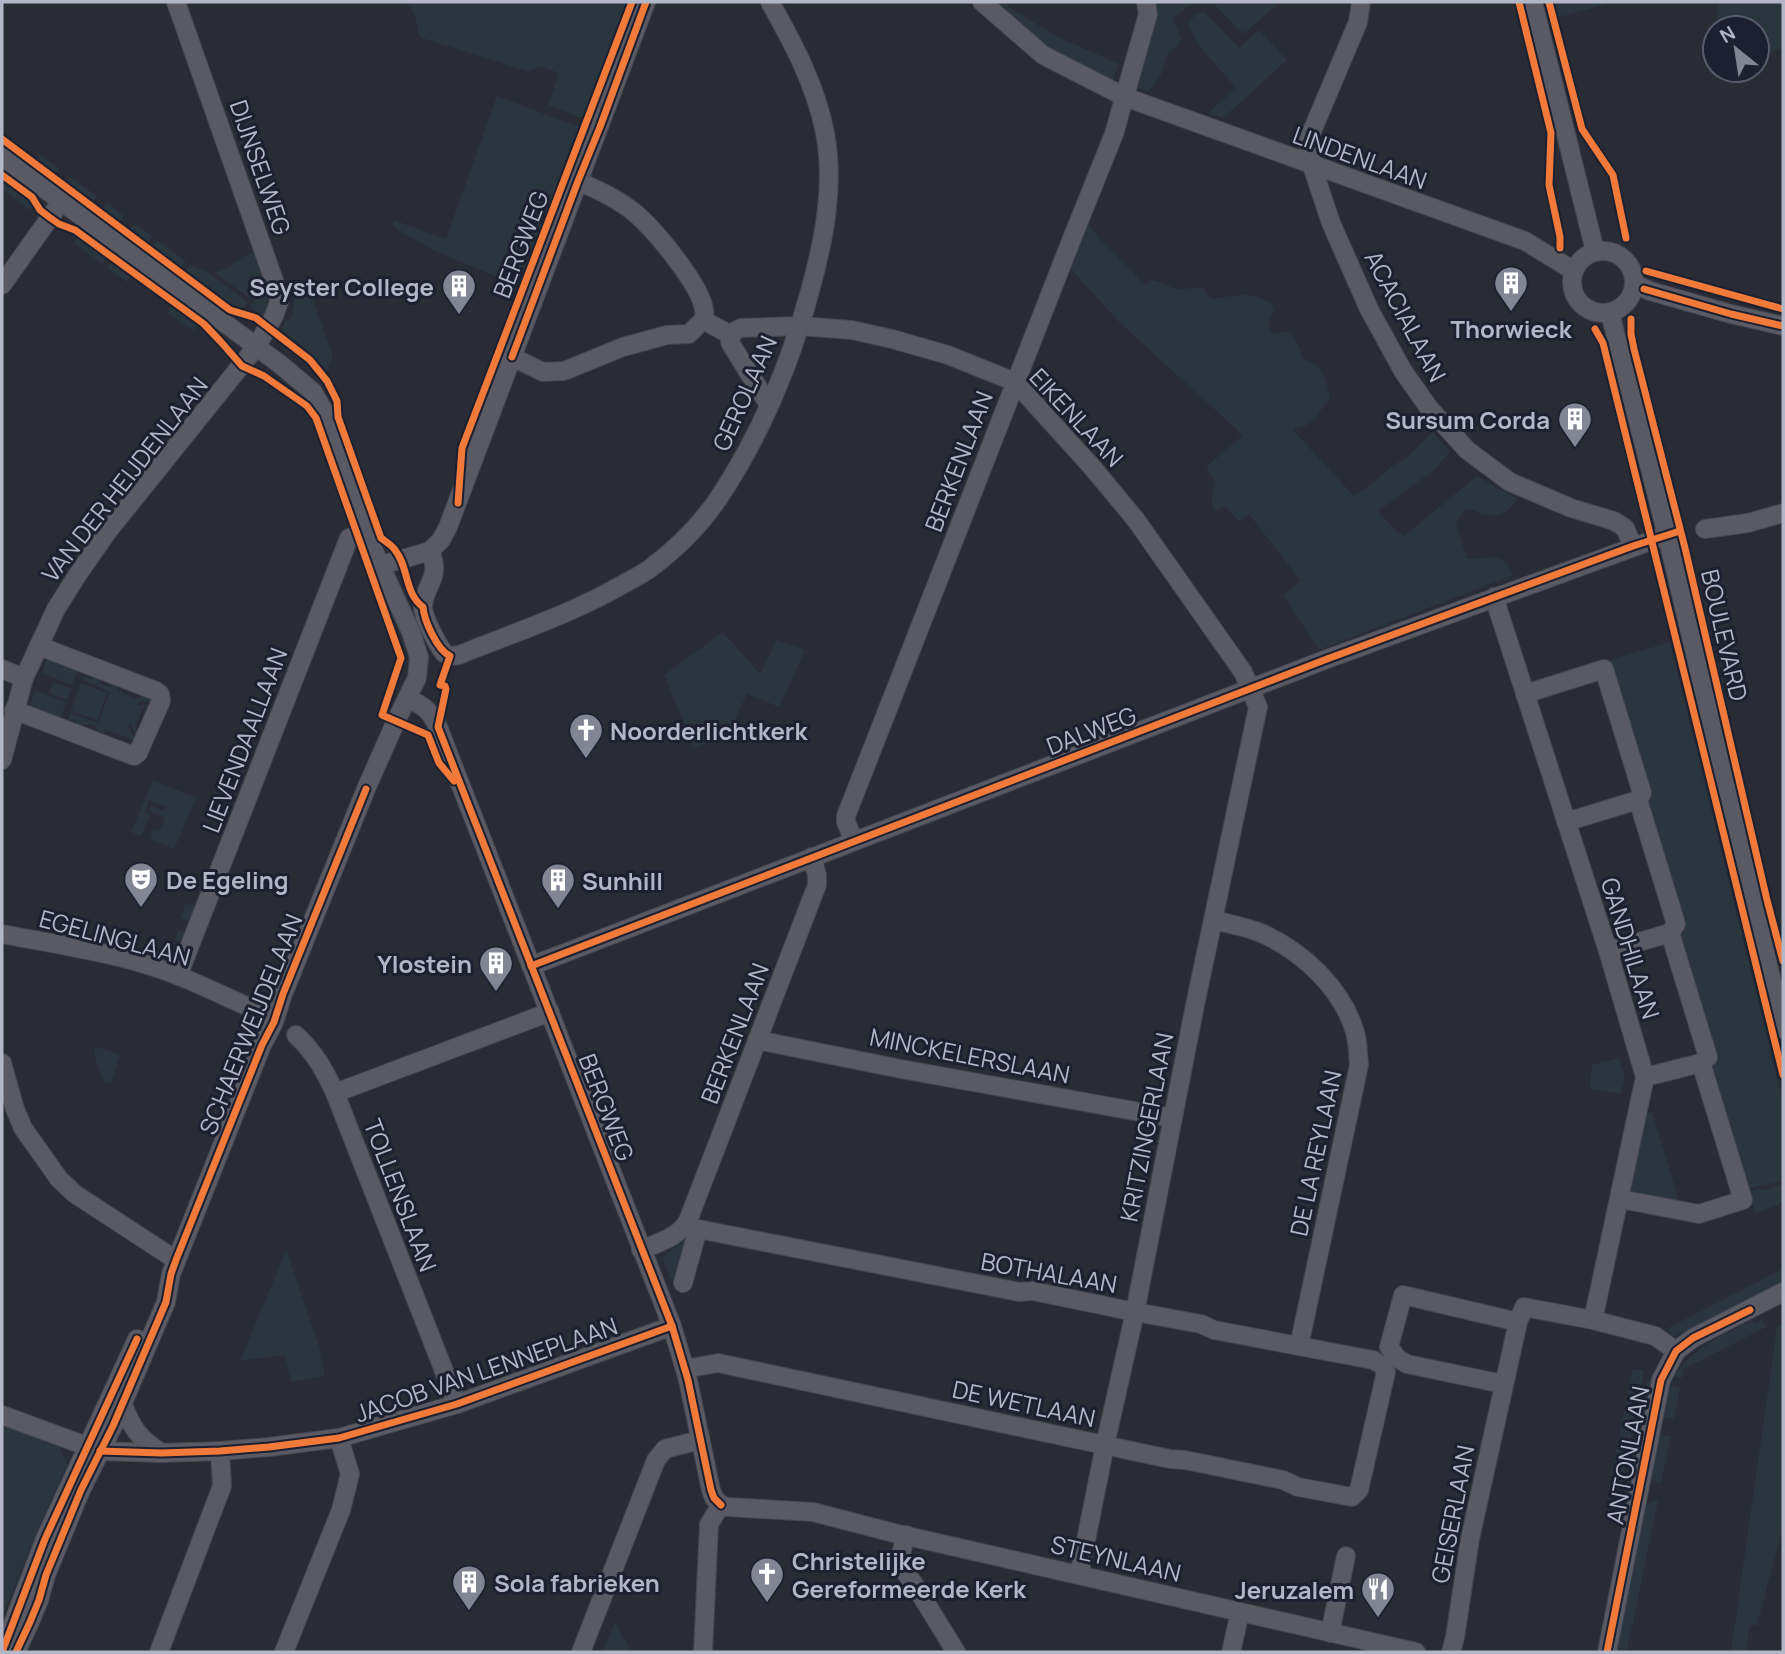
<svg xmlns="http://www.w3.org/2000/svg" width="1785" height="1654" font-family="Manrope,sans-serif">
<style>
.green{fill:#29363e}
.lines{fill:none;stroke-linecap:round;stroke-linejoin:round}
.minor-casing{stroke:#45474f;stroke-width:20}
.minor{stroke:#595a64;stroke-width:18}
.cycleway-casing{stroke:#1c2030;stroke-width:11}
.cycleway{stroke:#f17a3a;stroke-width:7}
.labels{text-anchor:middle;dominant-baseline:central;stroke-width:6;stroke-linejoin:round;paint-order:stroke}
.street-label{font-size:24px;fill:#b2b6c7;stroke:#1c2030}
.poi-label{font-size:24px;font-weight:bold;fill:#b2b6c7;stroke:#1c2030;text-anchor:start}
</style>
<rect width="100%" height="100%" fill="#292c35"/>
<g class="green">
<path d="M402,2H628L583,119L548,105L559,73L539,66L530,72L422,38C414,30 419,19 412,10C410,6 406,4 402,2Z"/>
<path d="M994,2H1008L1007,4L1010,8L1060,38L1119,64L1111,84L1063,58L1039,42Z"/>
<path d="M1155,2H1195L1173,18L1181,39L1178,45L1168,53L1161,75L1148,91L1133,86Z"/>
<path d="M1212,2H1280L1243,34Z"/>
<path d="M1552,2H1614L1556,18Z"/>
<path d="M1718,2H1783V48L1757,56V28H1721L1717,13L1719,7Z"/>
<path d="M1204,12L1239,48L1259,30L1287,60L1223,118L1208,113L1236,88C1224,73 1190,40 1188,23L1197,13Z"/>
<path d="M497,96L579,127L582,131L549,217L545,216L518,286L433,250L393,227L394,220L446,239Z"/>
<path d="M40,155L59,168L55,176L36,161Z"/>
<path d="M70,177L97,196L91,204L65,183Z"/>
<path d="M5,182L34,205L30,210L2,189V186Z"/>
<path d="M107,203L124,216L118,224L100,210Z"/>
<path d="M134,223L153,237L145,244L128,231Z"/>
<path d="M1087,224L1100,239L1145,285L1151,280C1162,281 1168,288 1179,289C1187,289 1195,287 1203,288L1208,296L1213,299C1235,296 1251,290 1272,304L1274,311L1268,324L1271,333L1277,334C1293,325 1299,347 1304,359C1324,367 1326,379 1330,398L1315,418L1307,425L1292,429L1354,496L1373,483L1391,467L1409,456L1433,432L1450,452L1433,471L1378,511L1395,530L1404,536L1477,476L1517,499C1508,513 1499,518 1483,514C1477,512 1473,508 1466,510C1461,513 1459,519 1456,524L1467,559C1492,559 1500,550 1514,575L1319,650L1283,595L1301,581L1249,514L1239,522L1226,507L1215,510C1209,502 1213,492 1216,483L1206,467L1242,436L1235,428L1117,320L1070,268Z"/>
<path d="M79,236L107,257L102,264L74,243Z"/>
<path d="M158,241L186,261L179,270L150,247Z"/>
<path d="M254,252L265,280L251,299L214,272C231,270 239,257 254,252Z"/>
<path d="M112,260L132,275L127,282L107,268Z"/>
<path d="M190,265L207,272L248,302L241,313L222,302L184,273Z"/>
<path d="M266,284L269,296H272L265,317L250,306Z"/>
<path d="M301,291L311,294L333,357L328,365L327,371L312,354L282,330L284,322L290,319L293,312L295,293Z"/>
<path d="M173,305L198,323L193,331L168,313Z"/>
<path d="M723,632L760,674L777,640L805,650L779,707L747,694L727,736L694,747L664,675Z"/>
<path d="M1670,642L1783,1102V1181C1771,1184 1760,1185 1748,1189L1708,1070L1714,1062L1676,937L1645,799L1648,794L1607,661Z"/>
<path d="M49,654L53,661L78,670L72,685L42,673Z"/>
<path d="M101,675L105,676L100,680L101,684L108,687L119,682L124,684L118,687L119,691L136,699L151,694L154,704L143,701L138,703L137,706L144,705L152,708L149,714L145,707L142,709L135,726L140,739L139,741L130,724L128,726L138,745L135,744L134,740L109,731L95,737L89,734L97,730L95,726L88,724L75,729L70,727L77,723L75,719L67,721L71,713L98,723L110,692L83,680V677L90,679Z"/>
<path d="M54,682L72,689L67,700L49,693Z"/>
<path d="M81,683L107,693L97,720L71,711Z"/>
<path d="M35,691L66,702L60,720L29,708Z"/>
<path d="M153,780L196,798L174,849L150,839L153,830L159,832L165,818L149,811L151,806L164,811L166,807L149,800L145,812L150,814L141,836L131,832Z"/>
<path d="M185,903L200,908L186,943L175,940L178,931L188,933L192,922L181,918Z"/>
<path d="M95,1046L120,1055L111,1083L105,1082C100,1072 93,1058 95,1046Z"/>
<path d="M1619,1058L1625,1078L1621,1094L1590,1089L1592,1065Z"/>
<path d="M1652,1112L1679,1201L1632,1191L1630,1185L1645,1115Z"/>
<path d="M1783,1184V1202L1779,1203V1205L1755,1213L1749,1192L1759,1189L1765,1190Z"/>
<path d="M690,1235L688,1241L672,1281L662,1258Z"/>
<path d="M287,1252L319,1347L325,1376L291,1382L285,1355L240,1361L285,1253Z"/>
<path d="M1783,1269V1280L1772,1287L1673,1337L1668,1328Z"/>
<path d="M1762,1319L1766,1327L1684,1369L1682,1378L1674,1377C1693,1347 1721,1336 1752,1320L1754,1324Z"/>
<path d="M1783,1324V1534H1781L1757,1625H1750L1746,1652H1731L1777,1327Z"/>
<path d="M1633,1369L1644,1371L1619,1494L1608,1491Z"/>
<path d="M1647,1380L1651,1381L1631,1478L1624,1494Z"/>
<path d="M1670,1386L1680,1388L1674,1419L1664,1417Z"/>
<path d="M2,1421L59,1446L67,1465L38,1529L2,1617Z"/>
<path d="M1660,1435L1671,1436L1661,1483L1651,1480Z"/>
<path d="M1655,1500L1658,1501L1627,1651L1616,1652L1646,1506Z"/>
<path d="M615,1623L632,1652H602Z"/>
</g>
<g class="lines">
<g class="minor-casing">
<g id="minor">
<path d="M982,2L1043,55L1125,97L1525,241L1574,271"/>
<path d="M1361,2L1358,22L1307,143L1312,166L1331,223L1369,309L1403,371L1429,408L1467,450L1510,482L1571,508L1614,521L1625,528L1633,546"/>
<path d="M1533,2L1595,251"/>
<path d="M2,157L281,365L313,392L325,413L365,532L411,632L419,657L417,678L396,721L366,789L283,994L274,1022L262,1045L171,1274L166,1302L113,1426L81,1490L46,1575L39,1600L30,1622L16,1652"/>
<path d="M578,181C598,190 618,199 635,213C654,229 701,285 704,310C705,313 704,317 703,320"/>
<circle cx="1603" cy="282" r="31"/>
<path d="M1634,284L1650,291L1731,314L1783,326"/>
<path d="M2,285L61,202"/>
<path d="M1610,313L1667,535L1783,1029"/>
<path d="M731,335L735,331L741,328L800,326L852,330L892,339L948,355L1015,382L1092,467L1136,520L1243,672L1258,707L1195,1005L1135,1312L1105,1445L1079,1575"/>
<path d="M731,335L730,342L732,346L769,405"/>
<path d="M512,357L543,372L564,371L623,347L667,335L689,334L703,320L731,335"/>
<path d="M1705,529L1748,523L1783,513"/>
<path d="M430,551C442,578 425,583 423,606C422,616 438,645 444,653L450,656L459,655C513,633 569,615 620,586C630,580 642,575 652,567C677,548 701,524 718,499C761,435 790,364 810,291C824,240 835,186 825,133C816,86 793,43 770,2"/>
<path d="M382,565L430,551L441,540L448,527L646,2"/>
<path d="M1494,597L1608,951L1645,1077L1593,1320"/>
<path d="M2,669L24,678"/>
<path d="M1525,694L1604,669L1642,793L1638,800L1676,924L1670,933L1708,1057L1701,1063L1743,1200L1699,1214L1620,1199"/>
<path d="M408,699C424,705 431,712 438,727L672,1326L688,1380L711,1490L714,1498L721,1505"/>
<path d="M14,710L134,756L138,753L161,701L160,694L156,691L39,646"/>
<path d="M2,760L24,678L56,609L78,574L108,531L256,347L274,316L279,302L278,292L176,2"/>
<path d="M1566,822L1638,800"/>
<path d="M854,841L846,822V816L1071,241L1114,134L1148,14L1146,2"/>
<path d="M1214,920C1229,924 1247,927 1261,933C1302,951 1342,988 1355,1032C1358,1042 1358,1054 1359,1065L1299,1346"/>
<path d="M2,934C60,945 124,954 179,976C204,986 228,998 253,1009"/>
<path d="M1608,951L1670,933"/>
<path d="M531,966L1327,659L1667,535"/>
<path d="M178,976L349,538L365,532"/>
<path d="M296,1035C315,1053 325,1071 335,1093L457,1404"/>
<path d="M757,1040L901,1069L1173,1118"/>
<path d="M2,1063L15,1109L23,1128L59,1179L75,1194L176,1260"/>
<path d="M1645,1077L1701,1063"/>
<path d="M335,1093L550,1012"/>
<path d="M641,1250C658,1243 682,1236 689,1218L817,885V875L812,857"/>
<path d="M683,1283L698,1229L688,1226"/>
<path d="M685,1369L718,1363L1170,1459L1185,1460L1283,1480L1298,1487L1352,1497L1359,1490L1386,1372L1382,1365L1373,1360L1214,1330L1201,1324L1135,1312L1033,1291L1019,1292L698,1229"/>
<path d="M1503,1384L1407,1364L1397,1358L1389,1347L1403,1295L1518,1322"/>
<path d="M122,1402C132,1429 138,1437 161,1453"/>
<path d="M2,1415L100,1451L161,1453L220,1451L269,1447L339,1438L457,1404L672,1326"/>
<path d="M721,1505L728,1507L813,1512L894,1533L1416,1652"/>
<path d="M906,1535L902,1550L901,1559L903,1569L916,1587L956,1652"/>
<path d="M1330,1633L1346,1556"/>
<path d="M2,1652L45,1539L137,1339"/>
<path d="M159,1652L222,1486L220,1451"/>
<path d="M284,1652L341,1510L350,1474L339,1438"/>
<path d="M581,1652L656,1460L665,1449L700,1440"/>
<path d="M703,1652L709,1524L721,1505"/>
<path d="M1231,1652L1240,1612"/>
<path d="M1451,1652L1455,1637L1470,1539L1518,1322L1524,1307L1593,1320L1655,1336L1676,1351"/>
<path d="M1607,1652L1661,1380L1676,1351L1693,1338L1783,1292"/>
</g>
</g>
<use href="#minor" class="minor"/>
<g class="cycleway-casing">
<g id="cycleway">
<path d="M1519,2L1551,133L1549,185L1560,237V248"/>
<path d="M1549,2L1582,129L1613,175L1626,238"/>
<path d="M2,139L230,310L256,318L310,360L327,381L337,401L338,417L381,538C386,542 392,545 395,550C409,567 404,593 423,607C424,620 437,650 450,656L440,685L445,686L446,689L438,727L672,1326L688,1380L711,1490L714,1498L721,1505"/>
<path d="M2,175L32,197L40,210L49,217L59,224L75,230L204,324L221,342L242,366L264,376L307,406L316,418L401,658L382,715L428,735L439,763L454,781"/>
<path d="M1646,271L1783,309"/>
<path d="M1644,289L1731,314L1783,326"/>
<path d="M1631,319V334L1634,349L1685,548L1767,900L1783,961"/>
<path d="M1595,329L1603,343L1783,1075"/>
<path d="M512,357L578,181L600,127L646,2"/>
<path d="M458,503L462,448L632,2"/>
<path d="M531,966L1327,659L1633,546L1680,531"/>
<path d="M100,1451L161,1453L220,1451L269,1447L339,1438L457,1404L672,1326"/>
<path d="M2,1652L45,1539L137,1339"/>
<path d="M16,1652L30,1622L39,1600L46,1575L81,1490L113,1426L166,1302L171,1274L176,1260L262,1045L274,1022L283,994L366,789"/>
<path d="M1607,1652L1661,1380L1676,1351L1693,1338L1750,1310"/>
</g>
</g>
<use href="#cycleway" class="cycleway"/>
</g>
<defs>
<g id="building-pin" transform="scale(1.75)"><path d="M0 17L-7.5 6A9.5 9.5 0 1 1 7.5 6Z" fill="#828694" stroke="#1c2030"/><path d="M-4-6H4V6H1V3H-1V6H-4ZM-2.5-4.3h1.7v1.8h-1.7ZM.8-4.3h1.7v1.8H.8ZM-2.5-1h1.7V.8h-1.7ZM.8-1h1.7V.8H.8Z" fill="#fff"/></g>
<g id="church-pin" transform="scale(1.75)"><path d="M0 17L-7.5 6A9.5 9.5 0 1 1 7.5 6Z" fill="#828694" stroke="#1c2030"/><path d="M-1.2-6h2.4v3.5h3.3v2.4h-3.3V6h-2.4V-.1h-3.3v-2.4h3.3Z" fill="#fff"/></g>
<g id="theatre-pin" transform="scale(1.75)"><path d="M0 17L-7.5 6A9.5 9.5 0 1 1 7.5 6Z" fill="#828694" stroke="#1c2030"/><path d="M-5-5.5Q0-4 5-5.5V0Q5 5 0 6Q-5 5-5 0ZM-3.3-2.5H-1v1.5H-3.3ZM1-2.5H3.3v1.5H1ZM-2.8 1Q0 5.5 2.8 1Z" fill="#fff"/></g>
<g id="restaurant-pin" transform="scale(1.75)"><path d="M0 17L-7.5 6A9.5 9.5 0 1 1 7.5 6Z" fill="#828694" stroke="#1c2030"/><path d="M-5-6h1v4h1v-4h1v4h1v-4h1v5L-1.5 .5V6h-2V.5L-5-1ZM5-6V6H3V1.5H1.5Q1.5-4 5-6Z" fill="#fff"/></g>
</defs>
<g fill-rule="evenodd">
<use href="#building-pin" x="1511" y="283"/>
<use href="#building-pin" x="459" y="286"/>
<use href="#building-pin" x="1575" y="419"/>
<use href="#church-pin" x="586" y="730"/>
<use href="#theatre-pin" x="141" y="879"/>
<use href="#building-pin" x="558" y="880"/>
<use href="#building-pin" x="496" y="963"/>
<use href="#church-pin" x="767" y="1574"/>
<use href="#building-pin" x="469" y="1582"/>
<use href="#restaurant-pin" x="1378" y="1589"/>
</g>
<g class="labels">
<g class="street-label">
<text transform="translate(1360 157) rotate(20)">LINDENLAAN</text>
<text transform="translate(261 167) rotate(71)">DIJNSELWEG</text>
<text transform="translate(520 244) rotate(-69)">BERGWEG</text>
<text transform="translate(1406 316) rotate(62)">ACACIALAAN</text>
<text transform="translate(744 393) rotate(-66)">GEROLAAN</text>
<text transform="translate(1077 417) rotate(47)">EIKENLAAN</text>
<text transform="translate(958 461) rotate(-69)">BERKENLAAN</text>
<text transform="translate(124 479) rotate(-52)">VAN DER HEIJDENLAAN</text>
<text transform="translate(1725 635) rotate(77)">BOULEVARD</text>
<text transform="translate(1091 730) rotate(-21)">DALWEG</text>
<text transform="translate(244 740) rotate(-69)">LIEVENDAALLAAN</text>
<text transform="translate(115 937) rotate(15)">EGELINGLAAN</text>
<text transform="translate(1631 948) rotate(73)">GANDHILAAN</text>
<text transform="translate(250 1024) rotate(-68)">SCHAERWEIJDELAAN</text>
<text transform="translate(734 1033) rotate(-69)">BERKENLAAN</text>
<text transform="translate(970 1055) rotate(11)">MINCKELERSLAAN</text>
<text transform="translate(607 1107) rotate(69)">BERGWEG</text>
<text transform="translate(1146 1127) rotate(-79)">KRITZINGERLAAN</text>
<text transform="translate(1315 1153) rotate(-78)">DE LA REYLAAN</text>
<text transform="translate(401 1195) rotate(69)">TOLLENSLAAN</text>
<text transform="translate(1049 1272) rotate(10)">BOTHALAAN</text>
<text transform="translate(486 1369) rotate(-19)">JACOB VAN LENNEPLAAN</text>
<text transform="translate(1024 1403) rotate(12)">DE WETLAAN</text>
<text transform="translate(1627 1455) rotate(-79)">ANTONLAAN</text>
<text transform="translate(1452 1514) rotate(-79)">GEISERLAAN</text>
<text transform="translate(1116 1558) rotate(13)">STEYNLAAN</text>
</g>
<g class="poi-label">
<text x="434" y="286" text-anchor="end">Seyster College</text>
<text x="1511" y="328" text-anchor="middle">Thorwieck</text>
<text x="1550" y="419" text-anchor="end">Sursum Corda</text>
<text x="610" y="730">Noorderlichtkerk</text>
<text x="166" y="879">De Egeling</text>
<text x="582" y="880">Sunhill</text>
<text x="472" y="963" text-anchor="end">Ylostein</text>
<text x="792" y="1560">Christelijke<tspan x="792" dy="28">Gereformeerde Kerk</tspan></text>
<text x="494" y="1582">Sola fabrieken</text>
<text x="1354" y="1589" text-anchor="end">Jeruzalem</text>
</g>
</g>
<rect width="1785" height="1654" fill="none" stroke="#b2b6c7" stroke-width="7"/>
<g transform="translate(1736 49) rotate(330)"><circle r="33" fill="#1c2030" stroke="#585c6c" stroke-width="2"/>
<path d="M0-5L12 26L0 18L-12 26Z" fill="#828694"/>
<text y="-10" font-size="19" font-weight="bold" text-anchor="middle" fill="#b2b6c7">N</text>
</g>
</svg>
